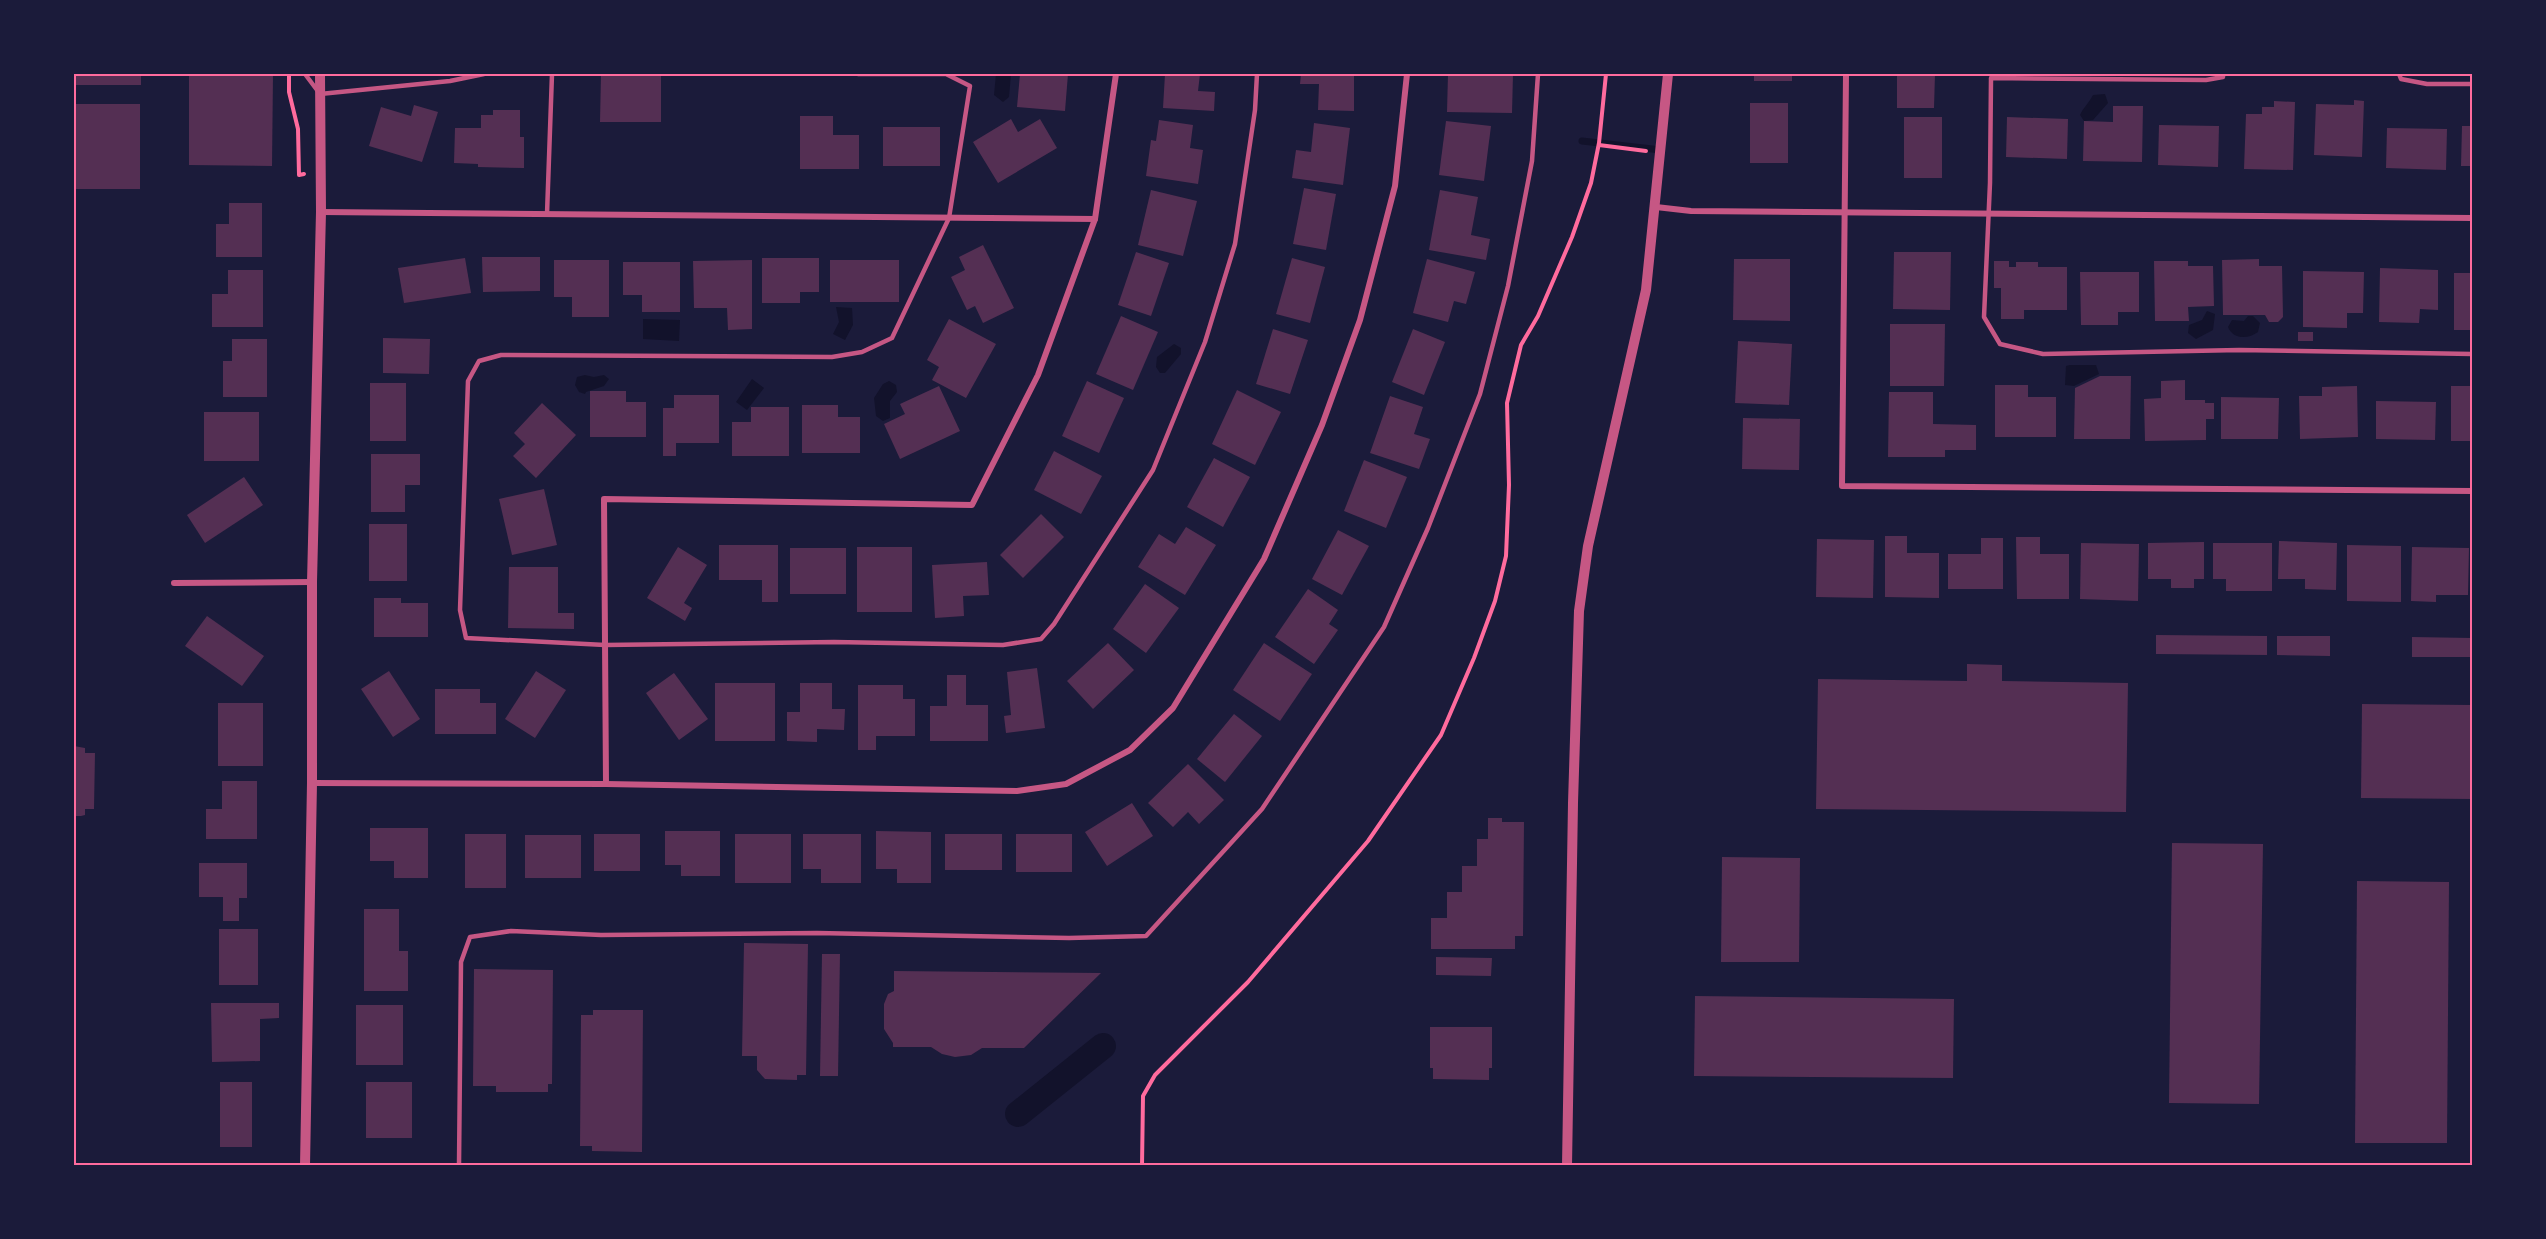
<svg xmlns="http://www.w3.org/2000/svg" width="2546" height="1239" font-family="'IBM Plex Sans',sans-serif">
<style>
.water{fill:#12122b}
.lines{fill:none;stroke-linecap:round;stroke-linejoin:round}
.stream{stroke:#12122b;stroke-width:7}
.canal{stroke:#12122b;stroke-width:26}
.building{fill:#542f53}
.path{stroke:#ff6b9d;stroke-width:4}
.service{stroke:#c65784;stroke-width:4.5}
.minor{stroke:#c65784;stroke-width:6}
.tertiary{stroke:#c65784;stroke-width:10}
.neatline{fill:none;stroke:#ff6b9d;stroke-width:2}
</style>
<rect width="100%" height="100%" fill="#1b1b3a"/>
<g class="water">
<path d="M996,74H1011L1009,97L1003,102L994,95Z"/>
<path d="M2105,94L2108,103L2093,120L2084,121L2080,115C2083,108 2089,103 2093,95Z"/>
<path d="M836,307L852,308L853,325L845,340L833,334L839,322Z"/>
<path d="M2207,311L2215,314L2213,330L2196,339L2188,333L2189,325L2202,320Z"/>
<path d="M2248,316H2253L2260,323L2258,332C2249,339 2233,340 2228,327L2232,320L2244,321Z"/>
<path d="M643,319L680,320L679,341L643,339Z"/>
<path d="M1174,344L1181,348V354L1165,373H1160L1156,367L1157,357Z"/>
<path d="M2070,365H2096L2099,374L2074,386L2065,385L2066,366Z"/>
<path d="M585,375L594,377L604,375L609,379L604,386L586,392L585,394L579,392L575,385L577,377Z"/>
<path d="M752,379L764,388L747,410L736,402Z"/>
<path d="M889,381L896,385L897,392L890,401V418L883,421L876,416L874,398L883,384Z"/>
</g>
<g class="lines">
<path class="stream" d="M1582,141L1661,150"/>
<path class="canal" d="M1018,1114L1103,1046"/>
</g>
<g class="building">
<rect x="74" y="74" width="67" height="11"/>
<path d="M189,74H273L272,166L189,165Z"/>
<path d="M601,74H661V122H600Z"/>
<path d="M1020,74H1068L1065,111L1017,107Z"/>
<path d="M1165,74H1200L1198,91L1215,92L1214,111L1163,108Z"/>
<path d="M1301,74H1354V111L1318,110L1319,84H1300Z"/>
<path d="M1448,74H1513L1512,113L1447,112Z"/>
<rect x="1754" y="74" width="38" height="7"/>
<path d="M1897,74H1935L1934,108H1897Z"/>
<path d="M2354,100L2364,101L2362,157L2314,155L2316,104L2354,105Z"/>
<path d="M2274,101L2295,102L2293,170L2244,169L2246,114H2262V107H2274Z"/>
<rect x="1750" y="103" width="38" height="60"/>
<rect x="74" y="104" width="66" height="85"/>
<path d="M414,105L438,112L422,162L369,146L381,107L411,116Z"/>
<path d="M2113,106H2143L2142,162L2083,161L2084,121L2113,122Z"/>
<path d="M493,110H520V137H524V168L478,167V164L454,163L455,128H481V115H493Z"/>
<path d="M800,116H833V135H859V169H800Z"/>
<rect x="1904" y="117" width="38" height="61"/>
<path d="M2007,117L2068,119L2067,159L2006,157Z"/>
<path d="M1011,119L1018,132L1040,119L1057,148L998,183L973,142Z"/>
<path d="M1159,120L1193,125L1190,148L1203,150L1198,184L1146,176L1151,140L1156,141Z"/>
<path d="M1446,121L1491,126L1484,181L1439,175Z"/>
<path d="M1314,123L1350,128L1343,185L1292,178L1296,150L1311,152Z"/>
<path d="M2159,125L2219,126L2218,167L2158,165Z"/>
<path d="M2462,126H2472V166H2461Z"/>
<rect x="883" y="127" width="57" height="39"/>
<path d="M2387,128L2447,129L2446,170L2386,168Z"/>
<path d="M1304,188L1336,194L1326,250L1293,244Z"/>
<path d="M1151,190L1197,201L1183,256L1138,245Z"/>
<path d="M1440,190L1478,197L1471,235L1490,239L1486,260L1429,250Z"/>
<path d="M229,203H262V257H216V224H229Z"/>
<path d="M983,245L1014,308L983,323L975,306L967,310L951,277L965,270L959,257Z"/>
<path d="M1136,252L1169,263L1151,316L1118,305Z"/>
<path d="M1894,252H1951L1950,310L1893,309Z"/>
<path d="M482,257H540V291L483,292Z"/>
<path d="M465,258L471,293L404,303L398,268Z"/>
<path d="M762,258H819V292H800V303H762Z"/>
<path d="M1292,258L1325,267L1310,323L1276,314Z"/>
<path d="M1427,259L1475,272L1466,304L1454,301L1448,322L1413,313Z"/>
<path d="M1734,259H1790V321L1733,320Z"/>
<path d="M2259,259V266H2282L2283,317L2278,322H2269L2265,315H2223L2222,260Z"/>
<path d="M554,260H609V317H572V297H554Z"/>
<path d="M752,260V329L728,330L727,308H694L693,261Z"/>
<rect x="830" y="260" width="69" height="42"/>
<path d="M1994,261H2009V267H2016V262H2038V267H2067V310H2024V319H2001V288H1994Z"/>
<path d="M2154,261H2188V266H2213L2214,306L2188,307L2189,321H2155Z"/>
<path d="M623,262H680V312H642V295H623Z"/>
<path d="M2380,268L2438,270V310L2420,309L2419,323L2379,322Z"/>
<path d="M228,270H263V327H212V294H228Z"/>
<path d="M2303,271L2364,272L2363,313H2347V328L2303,327Z"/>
<path d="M2080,272H2139V312H2118V325H2081Z"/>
<rect x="2454" y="273" width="18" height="57"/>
<path d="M1121,316L1158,332L1133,390L1096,374Z"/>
<path d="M949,319L996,344L966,398L932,380L939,367L927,360Z"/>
<path d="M1890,324H1945L1944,386H1890Z"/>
<path d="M1273,329L1308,340L1290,394L1256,384Z"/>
<path d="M1413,329L1445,342L1424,395L1392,382Z"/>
<rect x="2298" y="332" width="15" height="9"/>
<path d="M383,338L430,339L429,374L383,373Z"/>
<path d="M232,339H267V397H223V361H232Z"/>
<path d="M1738,341L1792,344L1789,405L1735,403Z"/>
<path d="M2100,376H2131L2130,439H2074L2075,388Z"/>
<path d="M2185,380V400H2205V403H2214V419H2206V440L2145,441L2144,399L2161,398V381Z"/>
<path d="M1087,381L1124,398L1099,453L1062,436Z"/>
<rect x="370" y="383" width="36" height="58"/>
<path d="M1995,385H2028V397H2056V437H1995Z"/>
<path d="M939,386L960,431L900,459L884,424L905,414L900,404Z"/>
<path d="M2357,386L2358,437L2300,439L2299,396H2322V387Z"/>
<rect x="2451" y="386" width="21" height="55"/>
<path d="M1237,390L1281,412L1255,465L1212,444Z"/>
<path d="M590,391H626V402H646V437H590Z"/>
<path d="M1889,392H1933V424L1976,425V450H1945V457H1888Z"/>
<path d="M674,395H719V443H676V456H663V408H674Z"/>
<path d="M1390,396L1423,407L1414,434L1430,439L1419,469L1370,453Z"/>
<path d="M2221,397L2279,398L2278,439H2221Z"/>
<path d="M2376,401L2436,402L2435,440L2376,439Z"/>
<path d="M542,403L576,435L536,478L513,456L525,444L514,433Z"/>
<path d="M802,405H838V417H860V453H802Z"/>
<path d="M751,407H789V456H732V422H751Z"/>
<rect x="204" y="412" width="55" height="49"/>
<path d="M1743,418L1800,419L1799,470L1742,469Z"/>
<path d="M1054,451L1102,476L1081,514L1034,490Z"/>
<path d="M371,454H420V485H405V512H371Z"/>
<path d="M1214,458L1250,477L1223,527L1187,507Z"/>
<path d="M1364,460L1407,477L1386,528L1344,511Z"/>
<path d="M244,477L263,505L205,543L187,515Z"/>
<path d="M544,489L557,545L512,555L499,499Z"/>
<path d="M1041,514L1064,537L1023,578L1000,555Z"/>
<rect x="369" y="524" width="38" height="57"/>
<path d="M1186,527L1216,545L1185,595L1138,567L1159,534L1175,544Z"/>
<path d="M1338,530L1369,546L1342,595L1312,579Z"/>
<path d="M1885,536H1907V553H1939V598L1885,597Z"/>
<path d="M2016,537H2040V554H2069V599H2017Z"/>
<path d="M1981,538H2003V589H1948V554H1981Z"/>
<path d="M1817,539L1874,540L1873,598L1816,597Z"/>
<path d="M2279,541L2337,543L2336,590L2305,589V579H2278Z"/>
<path d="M2204,542V579H2194V588H2171V579H2148V543Z"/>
<path d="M2081,543L2139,544L2138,601L2080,599Z"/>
<path d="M2213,543H2272V591H2226V579H2213Z"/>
<path d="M719,545H778V602H762V580H719Z"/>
<path d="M2347,545L2401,546V602L2347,601Z"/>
<path d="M678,547L707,565L684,603L692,608L685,621L647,598Z"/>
<rect x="857" y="547" width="55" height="65"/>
<path d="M2412,547L2469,548L2468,595H2436V602L2411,601Z"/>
<rect x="790" y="548" width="56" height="46"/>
<path d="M987,562L989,595L963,596L964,616L935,618L932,565Z"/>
<path d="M509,567H558V613H574V629L508,628Z"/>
<path d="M1145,584L1179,608L1146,653L1113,629Z"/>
<path d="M1308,589L1338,610L1329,624L1338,630L1314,664L1275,637Z"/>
<path d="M374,598H401V603H428V637H374Z"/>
<path d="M207,616L264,656L242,686L185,646Z"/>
<path d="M2156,635L2267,636V655L2156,654Z"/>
<path d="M2277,636H2330V656L2277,655Z"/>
<path d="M2412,637L2472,638V657H2412Z"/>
<path d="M1108,643L1134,670L1093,709L1067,681Z"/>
<path d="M1264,643L1312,674L1280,721L1233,690Z"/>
<path d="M1967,664L2002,665V681L2128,683L2126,812L1816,809L1818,679L1967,681Z"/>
<path d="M1037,668L1045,728L1006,733L1004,716L1011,715L1007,672Z"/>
<path d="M389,671L420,719L393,737L361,689Z"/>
<path d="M536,671L566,690L535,738L505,719Z"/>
<path d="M674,673L708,719L679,740L646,693Z"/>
<path d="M947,675H966V705H988V741H930V706H947Z"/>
<rect x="715" y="683" width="60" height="58"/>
<path d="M800,683H832V709H845L844,730L817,729V742L787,741V712H800Z"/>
<path d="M858,685H903V699H915V736H876V750H858Z"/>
<path d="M435,689H480V703H496V734H435Z"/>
<rect x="218" y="703" width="45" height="63"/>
<path d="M2362,704L2472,705V799L2361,798Z"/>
<path d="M1234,714L1262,736L1225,782L1197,759Z"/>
<path d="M74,746L85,748V753H95L94,809H85V815L81,816H74Z"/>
<path d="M1188,764L1224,800L1199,824L1188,812L1173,827L1148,803Z"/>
<path d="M222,781H257V839H206V809H222Z"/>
<path d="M1132,803L1153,836L1107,866L1085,832Z"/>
<path d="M1488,818H1502V822H1524L1523,936H1515V949H1431V918H1447V892H1462V866H1477V839H1488Z"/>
<path d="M370,828H428V878H394V861H370Z"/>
<path d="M665,831H720V876H681V865H665Z"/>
<path d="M876,831L931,832V883H897V869H876Z"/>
<rect x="465" y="834" width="41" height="54"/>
<rect x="594" y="834" width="46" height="37"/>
<rect x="735" y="834" width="56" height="49"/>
<path d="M803,834H861V883H821V869H803Z"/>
<rect x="945" y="834" width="57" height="36"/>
<rect x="1016" y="834" width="56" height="38"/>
<rect x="525" y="835" width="56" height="43"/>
<path d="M2172,843L2263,844L2259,1104L2169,1103Z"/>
<path d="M1722,857L1800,858L1799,962H1721Z"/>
<path d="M199,863H247V898H239V921H223V897H199Z"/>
<path d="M2357,881L2449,882L2447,1143H2355Z"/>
<path d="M364,909H399V951H408V991H364Z"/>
<rect x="219" y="929" width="39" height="56"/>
<path d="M744,943L808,944L806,1075H797V1080L765,1079L757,1070V1056H742Z"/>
<path d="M822,954H840L838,1076H820Z"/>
<path d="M1436,957L1492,958L1491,976L1436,975Z"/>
<path d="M474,969L553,970L552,1084H548V1092H496V1086H473Z"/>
<path d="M894,971L1101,973L1024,1048H982L971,1055L955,1057L942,1054L931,1047H893V1043L884,1029V1004L888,994L894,991Z"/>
<path d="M1695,996L1954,999L1953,1078L1694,1076Z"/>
<path d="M211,1003H279V1018L260,1019V1061L212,1062Z"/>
<rect x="356" y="1005" width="47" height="60"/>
<path d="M593,1010H643L642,1152L592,1151V1146H580L581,1015H593Z"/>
<path d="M1430,1027H1492V1068H1489V1080L1433,1079V1068H1430Z"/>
<rect x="220" y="1082" width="32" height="65"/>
<rect x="366" y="1082" width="46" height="56"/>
</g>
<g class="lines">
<g class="path">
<path d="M289,74V92L298,129L299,175L304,174"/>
<path d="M1599,145L1646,151"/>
<path d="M1142,1166L1143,1096L1155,1075L1248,982L1368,841L1441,735L1474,658L1495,601L1506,556L1509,485L1507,403L1521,345L1538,316L1572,237L1591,183L1599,143L1606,74"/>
</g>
<g class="service">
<path d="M305,74L320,94L450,81L484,74"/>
<path d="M858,74H946L970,86L949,218L892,338L862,352L832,357L501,355L479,361L468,381L460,610L466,638L605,645L834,642L1003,645L1041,639L1054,624L1153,470L1205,342L1235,244L1255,110L1257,74"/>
<path d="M2223,74V77L2206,80L1991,78L1990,183L1984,317L2000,344L2043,354L2239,350L2472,354"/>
<path d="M2399,74L2401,79L2427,84H2472"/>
<path d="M547,214L552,74"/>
<path d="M459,1166L461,962L470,937L511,931L601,935L817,933L1069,938L1146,936L1262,809L1384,627L1428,528L1480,394L1508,286L1532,161L1538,74"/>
</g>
<g class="minor">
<path d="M1846,74L1842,486L2472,491"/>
<path d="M1656,207L1691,211L2472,218"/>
<path d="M321,212L1095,219"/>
<path d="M174,583L312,582"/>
<path d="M312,783L606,784L1017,791L1066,784L1130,750L1173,708L1264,559L1322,425L1360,320L1395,186L1407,74"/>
<path d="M606,784L604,499L972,505L1038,375L1095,219L1116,74"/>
</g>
<g class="tertiary">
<path d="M305,1166L312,783V582L321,212L320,74"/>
<path d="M1567,1166L1573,803L1579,611L1588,546L1646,290L1668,74"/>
</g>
</g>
<rect width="2546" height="1239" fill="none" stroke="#1b1b3a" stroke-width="150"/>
<rect x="75" y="75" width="2396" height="1089" class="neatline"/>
</svg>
